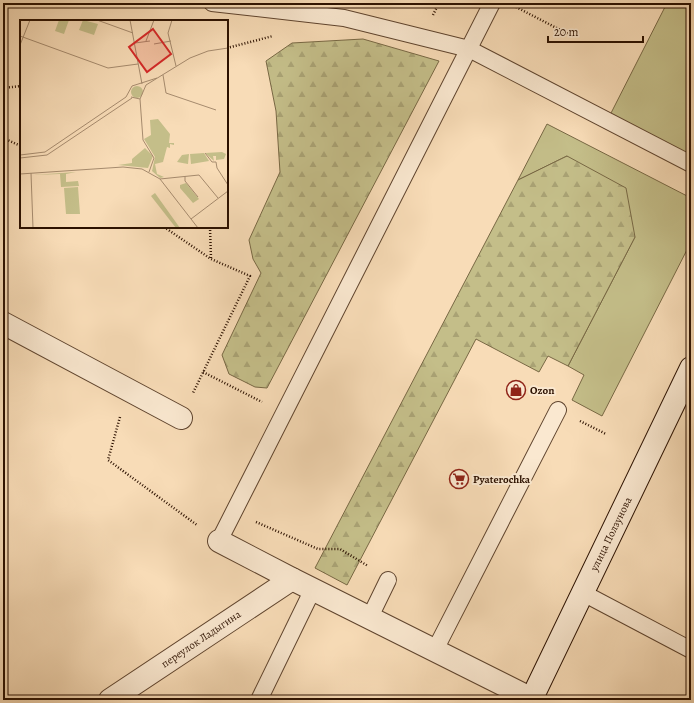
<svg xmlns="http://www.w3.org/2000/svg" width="694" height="703" font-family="Alegreya,serif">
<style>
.grass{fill:#c4be89;stroke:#786844}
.forest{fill:url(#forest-firs);stroke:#786844}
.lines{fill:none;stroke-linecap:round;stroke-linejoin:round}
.service-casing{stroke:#5f442e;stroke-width:18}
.minor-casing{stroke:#5f442e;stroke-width:24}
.secondary-casing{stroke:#2c1100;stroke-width:24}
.path{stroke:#2c1100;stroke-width:2.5;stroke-dasharray:1 2;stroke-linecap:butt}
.service{stroke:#fae8d0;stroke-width:16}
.minor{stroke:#fae8d0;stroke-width:22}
.secondary{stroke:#fae8d0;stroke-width:22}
.labels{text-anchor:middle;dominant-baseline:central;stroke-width:4;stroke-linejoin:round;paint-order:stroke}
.poi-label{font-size:11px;font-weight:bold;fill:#2c1100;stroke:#fae8d0;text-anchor:start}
.street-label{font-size:11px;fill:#2c1100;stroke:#fae8d0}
.inset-road{fill:none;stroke:#a68b6e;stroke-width:1}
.view{fill:#d62828;fill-opacity:0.15;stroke:#d62828;stroke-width:2}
.inset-edge{fill:none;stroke:#2c1100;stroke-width:2}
</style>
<defs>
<pattern id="forest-firs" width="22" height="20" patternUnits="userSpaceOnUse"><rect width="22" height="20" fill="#c4be89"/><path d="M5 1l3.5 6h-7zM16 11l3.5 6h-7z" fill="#a9a274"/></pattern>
</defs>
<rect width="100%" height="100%" fill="#f8dcb7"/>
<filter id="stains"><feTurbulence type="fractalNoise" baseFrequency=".005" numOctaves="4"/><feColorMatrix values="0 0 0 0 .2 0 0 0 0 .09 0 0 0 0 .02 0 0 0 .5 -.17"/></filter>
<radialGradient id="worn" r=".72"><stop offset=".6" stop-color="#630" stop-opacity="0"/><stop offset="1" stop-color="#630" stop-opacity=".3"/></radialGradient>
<g class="grass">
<path d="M667,3H680L691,8V160L609,117Z"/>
<path d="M547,124L691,198V242L602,416L572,400L584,375L568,366L635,237L567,156L518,180Z"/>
</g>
<g class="forest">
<path d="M363,39L439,61L267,388L255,387L229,374L222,355L261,273L253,259L249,240L280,172L276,111L266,61L292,43Z"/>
<path d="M567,156L626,188L635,237L568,366L548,356L539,372L476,339L347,585L315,568L518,180Z"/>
</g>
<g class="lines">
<g class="service-casing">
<g id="service">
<path d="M212,3L344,18L469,49L691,164"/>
<path d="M219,541L492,3"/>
<path d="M583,593L691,650"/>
<path d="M370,617L388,580"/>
<path d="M435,650L558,410"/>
<path d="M259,700L313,589"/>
</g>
</g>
<g class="minor-casing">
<g id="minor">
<path d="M3,323L181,418"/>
<path d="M219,541L292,579L532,699"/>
<path d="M110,700L292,579"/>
</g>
</g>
<g class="secondary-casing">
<path id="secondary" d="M531,700L691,368"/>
</g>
<g class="path">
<path d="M516,7L572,36"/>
<path d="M433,15L439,3"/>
<path d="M227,48L273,36"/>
<path d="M3,88L21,86"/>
<path d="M3,138L21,146"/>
<path d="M164,227L211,259L250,276L193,393"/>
<path d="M210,227L211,259"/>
<path d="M203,372L262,402"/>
<path d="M120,417L108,460L197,525"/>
<path d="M580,421L606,434"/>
<path d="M256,522L318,549H340L368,566"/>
</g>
<use href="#service" class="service"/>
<use href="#minor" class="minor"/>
<use href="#secondary" class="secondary"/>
</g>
<defs>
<g id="shop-ring" transform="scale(1)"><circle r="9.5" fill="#fae8d0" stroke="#8f2418" stroke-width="1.5"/><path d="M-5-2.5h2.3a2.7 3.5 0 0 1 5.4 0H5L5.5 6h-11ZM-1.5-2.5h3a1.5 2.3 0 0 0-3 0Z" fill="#8f2418"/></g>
<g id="supermarket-ring" transform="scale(1)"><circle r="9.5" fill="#fae8d0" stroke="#8f2418" stroke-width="1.5"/><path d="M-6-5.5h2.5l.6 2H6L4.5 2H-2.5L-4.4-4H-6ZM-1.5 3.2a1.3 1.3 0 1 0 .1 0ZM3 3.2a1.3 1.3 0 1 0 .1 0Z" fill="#8f2418"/></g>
</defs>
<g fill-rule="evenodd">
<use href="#shop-ring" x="516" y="390"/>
<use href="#supermarket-ring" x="459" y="479"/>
</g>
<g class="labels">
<g class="poi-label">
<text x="530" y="390">Ozon</text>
<text x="473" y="479">Pyaterochka</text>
</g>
<g class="street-label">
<text transform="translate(611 534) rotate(-64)">улица Ползунова</text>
<text transform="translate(201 639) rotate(-34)">переулок Ладыгина</text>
</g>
</g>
<g transform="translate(20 20)">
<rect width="208" height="208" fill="#f8dcb7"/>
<path d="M39,0H49L44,14L35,11ZM63,0L78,4L74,15L59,10ZM111 72a6 6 0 1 1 12 0a6 6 0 1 1-12 0ZM138,99L150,114L149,123H154V125L150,124V128L147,127L143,142L135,144L137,154L144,157L140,158L132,151L135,137L124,119L131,115L130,100ZM125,128L133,136L128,148L98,145L112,143V139ZM202,132L206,134L204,139L196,140V136H193L194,141L185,133ZM184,133L189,141L171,144L170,134ZM169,134L168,144L157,142L162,135ZM166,163L179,179L173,183L160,168V165ZM58,167L60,194H46L44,168ZM135,173L160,208H156L131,176Z" fill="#c4be89"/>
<path d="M56,152L46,154V162L58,161L59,166L41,167L40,154L13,155Z" fill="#c4be89"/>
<path class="inset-road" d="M77,0L113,13M110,0L122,64M152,0L148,13L156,46M0,16L88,48L118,44M126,21L134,0M115,23L130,21M134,24L151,21M0,25L10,0M143,55L146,73L196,90M111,77L120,79L126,65L170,38L188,31L208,28M120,79L123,120L134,138L129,152M185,133L192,142H196L197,148L208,165M0,135L25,132L106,77L112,66L137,58M0,138L27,135L112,78M11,153L13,208M0,154L103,147L122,149L140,159L178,208M165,156V161L178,177M140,159L179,155L198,178M171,199L208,171"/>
<path class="view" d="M133,9L151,34L127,52L109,27Z"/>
<rect width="208" height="208" class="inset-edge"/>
</g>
<rect width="694" height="703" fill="none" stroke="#f8dcb7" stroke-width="16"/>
<rect x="4" y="4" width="686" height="695" fill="none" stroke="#2c1100" stroke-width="2"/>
<rect x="8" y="8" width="678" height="687" fill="none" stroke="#2c1100"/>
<path d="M548 36v6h95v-6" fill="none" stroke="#2c1100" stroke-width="2"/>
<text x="554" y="36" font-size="12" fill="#2c1100" stroke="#fae8d0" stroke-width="3" paint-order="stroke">20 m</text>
<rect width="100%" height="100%" filter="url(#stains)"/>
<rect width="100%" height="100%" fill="url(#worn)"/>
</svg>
